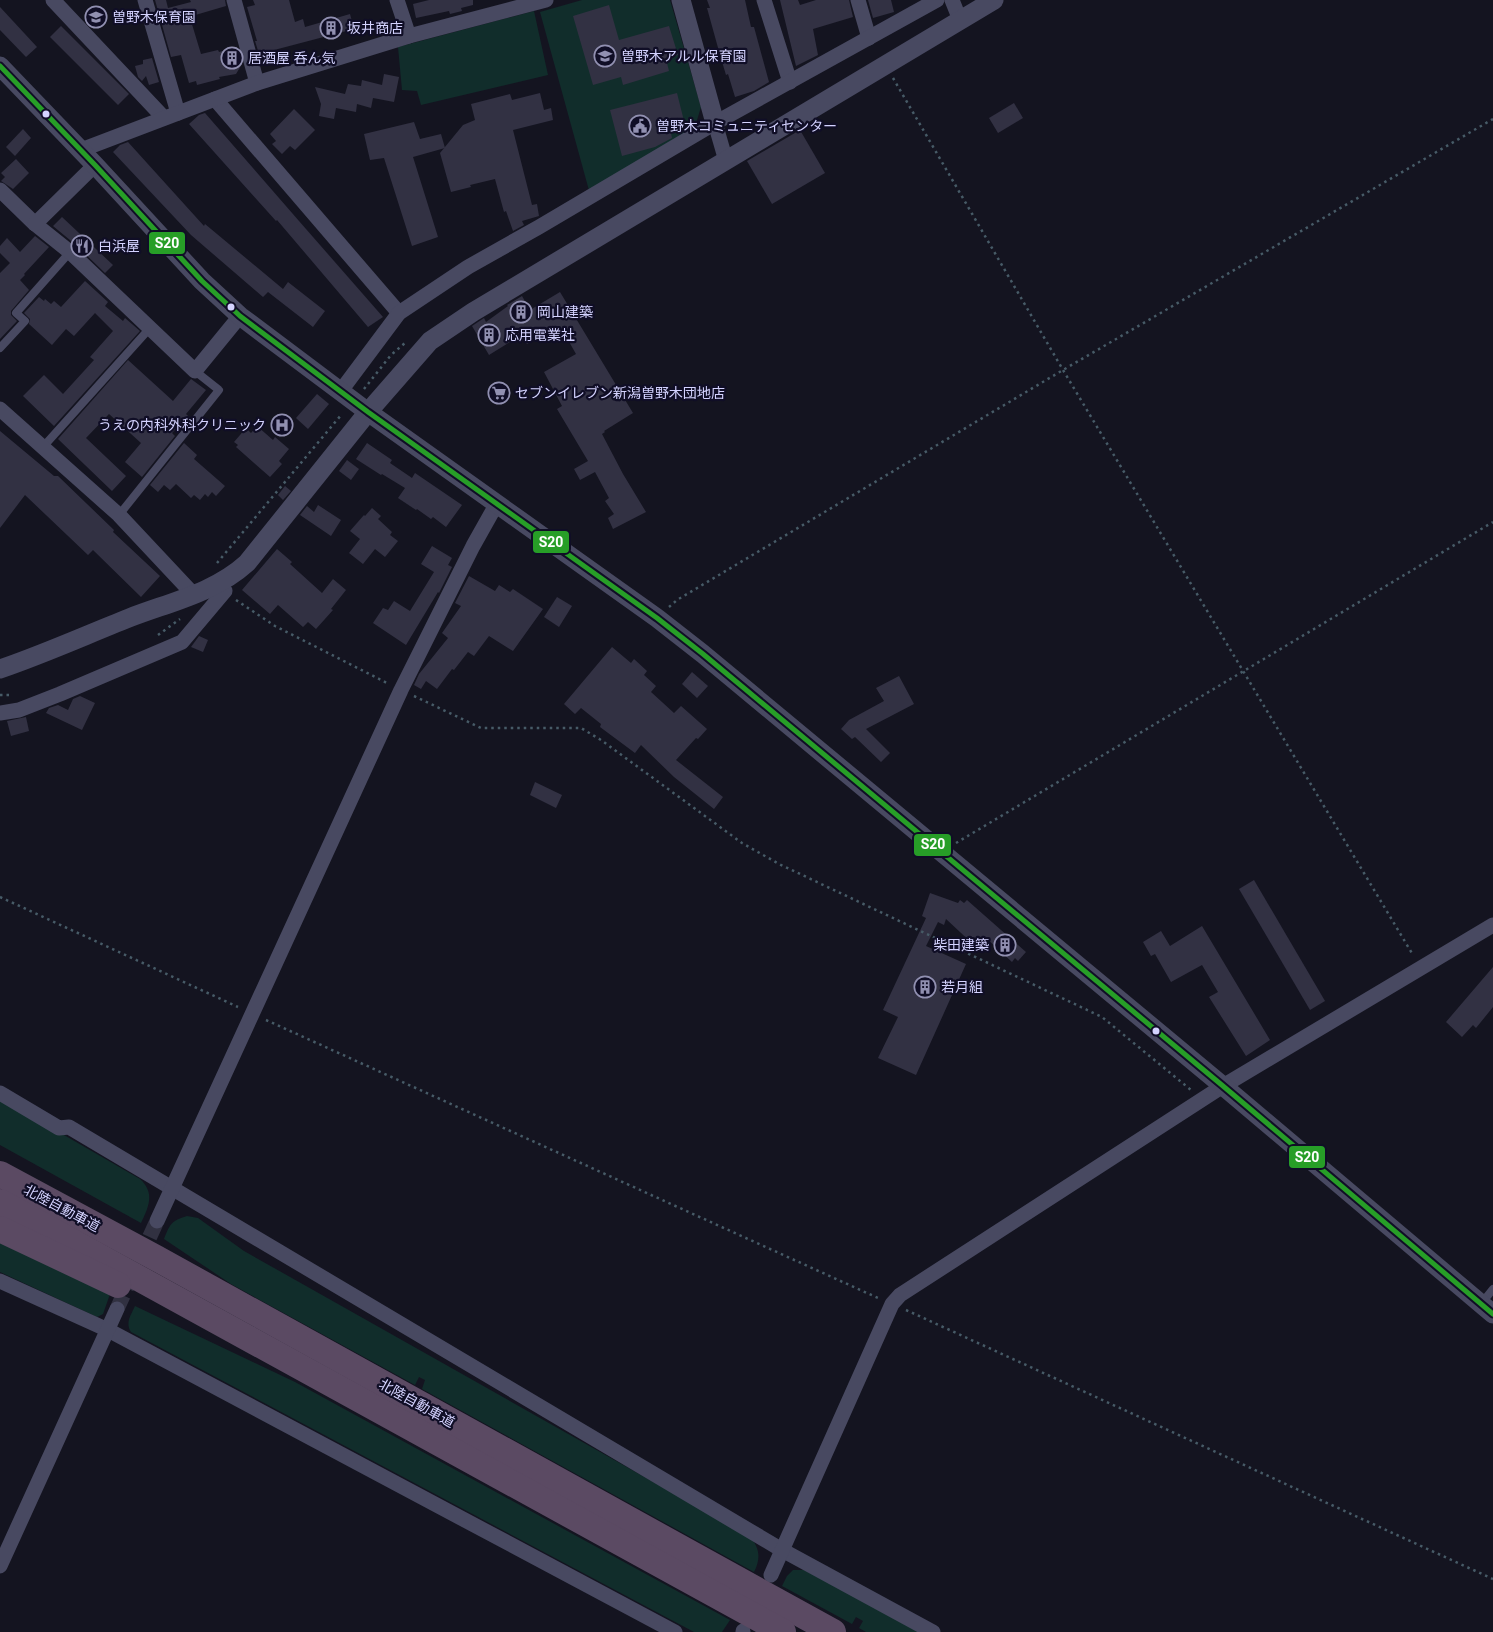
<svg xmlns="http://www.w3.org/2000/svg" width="1493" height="1632" font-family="Roboto,'Noto Sans JP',sans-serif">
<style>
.green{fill:#112d2b}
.building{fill:#323143}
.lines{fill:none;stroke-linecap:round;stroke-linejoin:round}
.minor-tunnel{stroke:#313141;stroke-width:15;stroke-dasharray:15 8;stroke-linecap:butt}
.path{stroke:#475b67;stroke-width:2.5;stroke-dasharray:2.5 4;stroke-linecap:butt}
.service{stroke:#484961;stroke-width:8}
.minor{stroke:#484961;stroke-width:15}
.tertiary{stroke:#484961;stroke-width:19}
.motorway{stroke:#5b4a63;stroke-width:26}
.bus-1-casing{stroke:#100e26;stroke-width:9}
.bus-1{stroke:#279e27;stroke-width:5}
.bus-dot{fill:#d4d3ff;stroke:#100e26;stroke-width:2}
.labels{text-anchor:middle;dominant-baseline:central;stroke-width:4.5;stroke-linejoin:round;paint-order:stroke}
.poi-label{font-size:14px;fill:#d4d3ff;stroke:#100e26;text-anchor:start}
.street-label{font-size:14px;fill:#d4d3ff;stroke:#100e26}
.line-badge{stroke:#100e26;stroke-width:2}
.badge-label{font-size:14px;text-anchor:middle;font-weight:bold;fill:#fff}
</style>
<rect width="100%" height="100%" fill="#141420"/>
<g class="green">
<path d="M582,0H670L701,107L693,133L590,194L540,12Z"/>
<path d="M534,11L548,75L421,105L417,91L402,90L398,47Z"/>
<path d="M0,1098L140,1179C155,1193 149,1206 141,1223L0,1145Z"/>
<path d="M187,1216L198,1218L244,1251L749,1536C760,1547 761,1559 754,1572L422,1389L425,1380L419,1377L415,1385L231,1284L164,1239C170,1224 171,1221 187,1216Z"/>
<path d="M0,1241L110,1294L103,1314L97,1317L0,1272Z"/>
<path d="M135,1306L295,1382L730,1620L722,1632H694L131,1332C125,1323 131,1315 135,1306Z"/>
<path d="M793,1570H804L921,1632H866L859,1628L863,1621L856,1617L852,1624L782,1586L787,1576Z"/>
</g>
<g class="building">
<path d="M155,0H166L168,8L191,2L190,0H225L226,6L192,16L193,21H191L201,54L218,50L219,52L237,47L242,64L236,74L219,77L220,79L197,85L196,81L189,83L181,55L171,57Z"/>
<path d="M253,0H289L295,22L303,19L305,27L350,14L354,29L259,54L255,41H257L247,7L255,5Z"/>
<path d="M429,0H473V5L461,8L462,11L450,14L449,11L416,18L413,4Z"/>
<path d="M707,0H745L751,27H754L769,82L754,91L735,97L728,74L726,75L720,55L707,8H710Z"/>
<path d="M780,0H798L800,5L816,0H849L853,17L813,29L818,55L796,66Z"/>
<path d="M868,0H891L894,12L873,18Z"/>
<path d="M609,5L619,40L669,26L678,55L666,59L669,71L623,85L621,77L593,85L573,16Z"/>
<path d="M0,7L37,47L26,57L0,30Z"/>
<path d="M61,26L129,94L118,105L50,37Z"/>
<path d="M152,58L159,82L149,85L146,76L142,81L138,77L135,66L143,64V60Z"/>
<path d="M384,74L399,77L394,102L373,98L371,108L357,104L356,112L336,108L334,119L319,116L321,104L315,87L345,94L348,84L361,86L362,80L382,85Z"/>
<path d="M540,93L544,110L551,108L553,120L513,130L532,205L537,204L539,216L522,221L524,225L513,231L506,211L504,212L495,179L470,185L471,187L451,192L440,153L463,125L475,120L471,104L510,94L512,100Z"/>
<path d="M677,93L686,129L671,133L672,138L655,147L622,156L610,110Z"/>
<path d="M1014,103L1023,118L998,133L989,118Z"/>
<path d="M294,109L315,130L295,150L290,146L282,154L272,144L276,141L270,134Z"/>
<path d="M205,113L299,221L383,317L368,327L277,220L276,221L189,124L199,115Z"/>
<path d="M414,122L420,139L441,134L445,148L413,157L438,237L412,246L384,158L370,160L364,134Z"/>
<path d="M23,129L31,138L15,156L6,147Z"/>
<path d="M800,130L825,173L772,204L747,161Z"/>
<path d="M128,142L204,226L205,224L283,289L288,282L325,311L313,327L268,292L263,297L191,235L113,152L120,145Z"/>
<path d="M16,159L29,173L13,189L1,181L5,177L1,173Z"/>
<path d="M62,217L113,265L105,273L76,245L53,226Z"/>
<path d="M35,236L49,247L24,274L25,275L20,280L29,290L11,311V315L17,321L0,339V273L10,263L0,253V246L7,238L20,252Z"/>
<path d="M85,281L108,302L105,306L123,321L125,318L140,331L54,426L23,396L44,375L63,394L94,360L90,357L113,331L95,313L74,336L66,329L52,345L29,324L30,319L24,313L39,297L44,301L45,299L51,304L54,301L61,307Z"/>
<path d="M560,292L633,413L604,431L605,432L602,434L623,474L646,512L613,529L608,518L614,514L605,501L609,498L595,472L580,480L574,469L588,461L557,409L562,406L544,372L576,354L560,326L527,344L521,335L489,355L472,326L484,318L486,322L508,306L507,305L522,296L530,310Z"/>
<path d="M128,360L173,401L191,379L206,390L186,414L188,416L172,433L175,436L142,477L125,462L141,443L109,414L86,438L126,476L112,491L58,439Z"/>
<path d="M317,394L329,404L308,429L296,418Z"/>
<path d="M257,426L273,440L275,437L289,449L279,461L282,464L270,477L236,447L238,445L234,442L246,428L251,433Z"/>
<path d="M0,431L54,476H58L114,530L113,532L160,576L141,597L93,550L88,555L25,495L0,528Z"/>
<path d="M184,443L197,455L194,459L225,486L216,496L212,492L208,497L205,494L200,500L194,495L191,498L176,484L170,490L164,485L158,492L150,485Z"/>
<path d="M367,443L392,460L390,463L412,478L415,473L462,505L446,527L433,517L431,519L417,509L416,510L398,498L405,488L382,474L381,475L356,459Z"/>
<path d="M347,460L359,469L351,480L339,471Z"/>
<path d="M285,486L291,491L283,500L278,495Z"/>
<path d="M318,505L341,520L331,536L300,515L307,506L314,512Z"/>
<path d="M372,508L381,516L378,519L392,532L390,535L398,541L385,557L375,549L363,564L349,553L360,539L350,531L364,515L365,516Z"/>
<path d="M432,546L452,558L448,565L452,567L439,593L438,592L406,645L373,623L383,608L388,610L394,601L410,611L434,572L421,564Z"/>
<path d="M277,549L292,562L290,564L322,593L333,579L346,590L331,609L333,610L316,629L308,622L303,627L278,605L270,614L242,590Z"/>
<path d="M469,576L495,591L499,585L510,592L513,589L543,609L513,651L489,636L474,656L468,652L454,670L452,669L437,689L426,681L421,689L414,685L419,674L448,638L442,633L461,606L455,603Z"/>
<path d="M557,597L572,606L559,627L544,617Z"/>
<path d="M199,636L208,640L203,652L191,647Z"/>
<path d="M612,647L631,663L634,659L647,671L644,675L656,686L651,692L674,713L681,706L707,729L698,739L696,738L676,760L723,797L714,809L674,777L641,745L635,753L600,727L601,724L581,708L575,714L564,704Z"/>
<path d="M692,672L708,686L697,698L682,684Z"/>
<path d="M899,676L914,704L866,729L890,753L881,762L855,737L852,739L841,729L849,720L884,701L876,688Z"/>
<path d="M80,696L95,703L82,730L46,713L49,708L58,705L68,710L73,699Z"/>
<path d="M26,717L29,731L11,736L7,721Z"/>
<path d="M535,782L562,795L556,808L530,795Z"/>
<path d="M1254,880L1325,1001L1310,1010L1239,889Z"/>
<path d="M930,893L958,903L960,900L964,903L967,900L1026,952L1018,961L1015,958L1012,962L984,936L975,946L946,919L944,925L938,922L926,946L966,964L916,1075L878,1058L898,1017L883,1010L926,918L922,916Z"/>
<path d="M1202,926L1270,1040L1246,1056L1209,997L1218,992L1202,965L1171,982L1155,954L1151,956L1143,942L1161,931L1170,946Z"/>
<path d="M1493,967V1007L1476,1028L1473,1025L1462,1037L1446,1022Z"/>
</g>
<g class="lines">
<g class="minor-tunnel">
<path d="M140,1258L157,1221"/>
<path d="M117,1309L131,1278"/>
</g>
<g class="path">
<path d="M893,78L1063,370L1413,955"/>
<path d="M364,389L391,355L405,343"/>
<path d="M217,563L342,414"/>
<path d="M236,600L275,626L389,684"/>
<path d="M669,607L677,600L1063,370L1493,119"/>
<path d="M158,635L180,619"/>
<path d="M0,695H13"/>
<path d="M414,696L481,728H581L601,740L742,843L779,864L1102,1017L1191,1090"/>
<path d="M956,843L1493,522"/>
<path d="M0,897L238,1007"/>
<path d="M266,1020L878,1298"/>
<path d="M906,1310L1493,1579"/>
</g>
<g class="service">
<path d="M0,348L25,321L16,313L70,252"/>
<path d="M43,447L150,328"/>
<path d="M119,515L219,390L195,371"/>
<path d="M1481,1304L1493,1289"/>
</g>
<g class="minor">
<path d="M53,0L164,118"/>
<path d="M145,0L178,113"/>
<path d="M234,0L257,83"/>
<path d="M397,0L409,36"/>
<path d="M764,0L790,82"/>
<path d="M858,0L869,38"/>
<path d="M952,0L960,20"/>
<path d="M215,99L399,313"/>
<path d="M715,123L726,161"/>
<path d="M81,150L257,83L409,36L546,0"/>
<path d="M0,190L35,224L70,252L195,371L240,316"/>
<path d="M35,224L95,165"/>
<path d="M340,392L399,313L468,267L539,227L715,123L937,0"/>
<path d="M0,409L119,515L194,595"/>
<path d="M0,713L19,710L60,694L182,642L225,591"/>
<path d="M0,1093L59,1128L69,1127L782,1550L933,1632"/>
<path d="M157,1221L401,690L473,546L496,505"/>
<path d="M0,1281L108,1330L675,1632"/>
<path d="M0,1566L117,1309"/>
<path d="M771,1575L892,1304L900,1295L1223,1086L1493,925"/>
<path d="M743,1632V1631"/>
</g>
<g class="tertiary">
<path d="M681,0L715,123"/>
<path d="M0,66L95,165L202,281L240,316L368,412L657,618L703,654L1223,1086L1493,1314"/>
<path d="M0,669C44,654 86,635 129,618C170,602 214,593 247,563L368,412L430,341L473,312L994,0"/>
</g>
<g class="motorway">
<path d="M0,1174L156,1258L833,1632"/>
<path d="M0,1202L783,1632"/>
<path d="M0,1229L118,1285"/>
</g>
<g class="bus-1-casing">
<path id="bus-1" d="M0,66L95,165L202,281L240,316L368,412L657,618L703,654L1223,1086L1493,1314"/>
</g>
<use href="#bus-1" class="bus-1"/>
</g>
<defs>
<g id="school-ring" transform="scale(1.125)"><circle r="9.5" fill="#100e26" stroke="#9190b1" stroke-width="1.5"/><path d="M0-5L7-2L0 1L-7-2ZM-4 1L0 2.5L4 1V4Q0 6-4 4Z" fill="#9190b1"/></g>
<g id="building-ring" transform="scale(1.125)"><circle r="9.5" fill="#100e26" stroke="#9190b1" stroke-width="1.5"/><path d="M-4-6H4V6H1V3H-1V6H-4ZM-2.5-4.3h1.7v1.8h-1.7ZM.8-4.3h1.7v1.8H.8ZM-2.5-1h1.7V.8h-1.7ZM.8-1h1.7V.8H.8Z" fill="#9190b1"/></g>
<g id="civic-ring" transform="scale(1.125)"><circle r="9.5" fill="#100e26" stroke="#9190b1" stroke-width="1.5"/><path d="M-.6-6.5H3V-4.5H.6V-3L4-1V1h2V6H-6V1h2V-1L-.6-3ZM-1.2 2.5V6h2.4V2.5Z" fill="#9190b1"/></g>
<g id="restaurant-ring" transform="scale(1.125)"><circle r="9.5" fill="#100e26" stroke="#9190b1" stroke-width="1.5"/><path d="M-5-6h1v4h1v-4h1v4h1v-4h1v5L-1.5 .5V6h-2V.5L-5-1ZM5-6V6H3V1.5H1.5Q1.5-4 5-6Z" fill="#9190b1"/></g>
<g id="supermarket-ring" transform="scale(1.125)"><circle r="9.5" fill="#100e26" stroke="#9190b1" stroke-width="1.5"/><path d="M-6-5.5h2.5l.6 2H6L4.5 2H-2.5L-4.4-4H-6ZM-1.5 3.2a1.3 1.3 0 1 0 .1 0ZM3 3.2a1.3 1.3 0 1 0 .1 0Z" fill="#9190b1"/></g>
<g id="hospital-ring" transform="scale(1.125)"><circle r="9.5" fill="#100e26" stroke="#9190b1" stroke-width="1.5"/><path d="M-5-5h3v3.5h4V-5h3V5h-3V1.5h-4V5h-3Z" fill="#9190b1"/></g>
</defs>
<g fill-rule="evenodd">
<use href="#school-ring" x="96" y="17"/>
<use href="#building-ring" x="331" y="28"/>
<use href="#school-ring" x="605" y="56"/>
<use href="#building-ring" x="232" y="58"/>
<use href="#civic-ring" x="640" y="126"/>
<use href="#restaurant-ring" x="82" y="246"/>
<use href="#building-ring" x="521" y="312"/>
<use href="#building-ring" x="489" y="335"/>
<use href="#supermarket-ring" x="499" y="393"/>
<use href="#hospital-ring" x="282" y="425"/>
<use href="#building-ring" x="1005" y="945"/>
<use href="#building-ring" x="925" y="987"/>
</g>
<g class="bus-dot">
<circle cx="46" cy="114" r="4.5"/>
<circle cx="231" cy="307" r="4.5"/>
<circle cx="1156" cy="1031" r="4.5"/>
</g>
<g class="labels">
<g class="poi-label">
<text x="112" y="17">曽野木保育園</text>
<text x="347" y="28">坂井商店</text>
<text x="621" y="56">曽野木アルル保育園</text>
<text x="248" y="58">居酒屋 呑ん気</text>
<text x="656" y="126">曽野木コミュニティセンター</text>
<text x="98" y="246">白浜屋</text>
<text x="537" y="312">岡山建築</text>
<text x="505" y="335">応用電業社</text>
<text x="515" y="393">セブンイレブン新潟曽野木団地店</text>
<text x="266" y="425" text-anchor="end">うえの内科外科クリニック</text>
<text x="989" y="945" text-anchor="end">柴田建築</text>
<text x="941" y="987">若月組</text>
</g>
<g class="street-label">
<text transform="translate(62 1208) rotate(28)">北陸自動車道</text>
<text transform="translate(417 1403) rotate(29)">北陸自動車道</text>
</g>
</g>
<g class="line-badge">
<rect x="148" y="231" width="38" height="24" rx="5" fill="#279e27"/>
<rect x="532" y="530" width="38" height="24" rx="5" fill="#279e27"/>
<rect x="913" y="833" width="39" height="24" rx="5" fill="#279e27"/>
<rect x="1288" y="1145" width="38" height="24" rx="5" fill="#279e27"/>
</g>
<g class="badge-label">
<text x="167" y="248">S20</text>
<text x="551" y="547">S20</text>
<text x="933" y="849">S20</text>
<text x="1307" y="1162">S20</text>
</g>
</svg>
